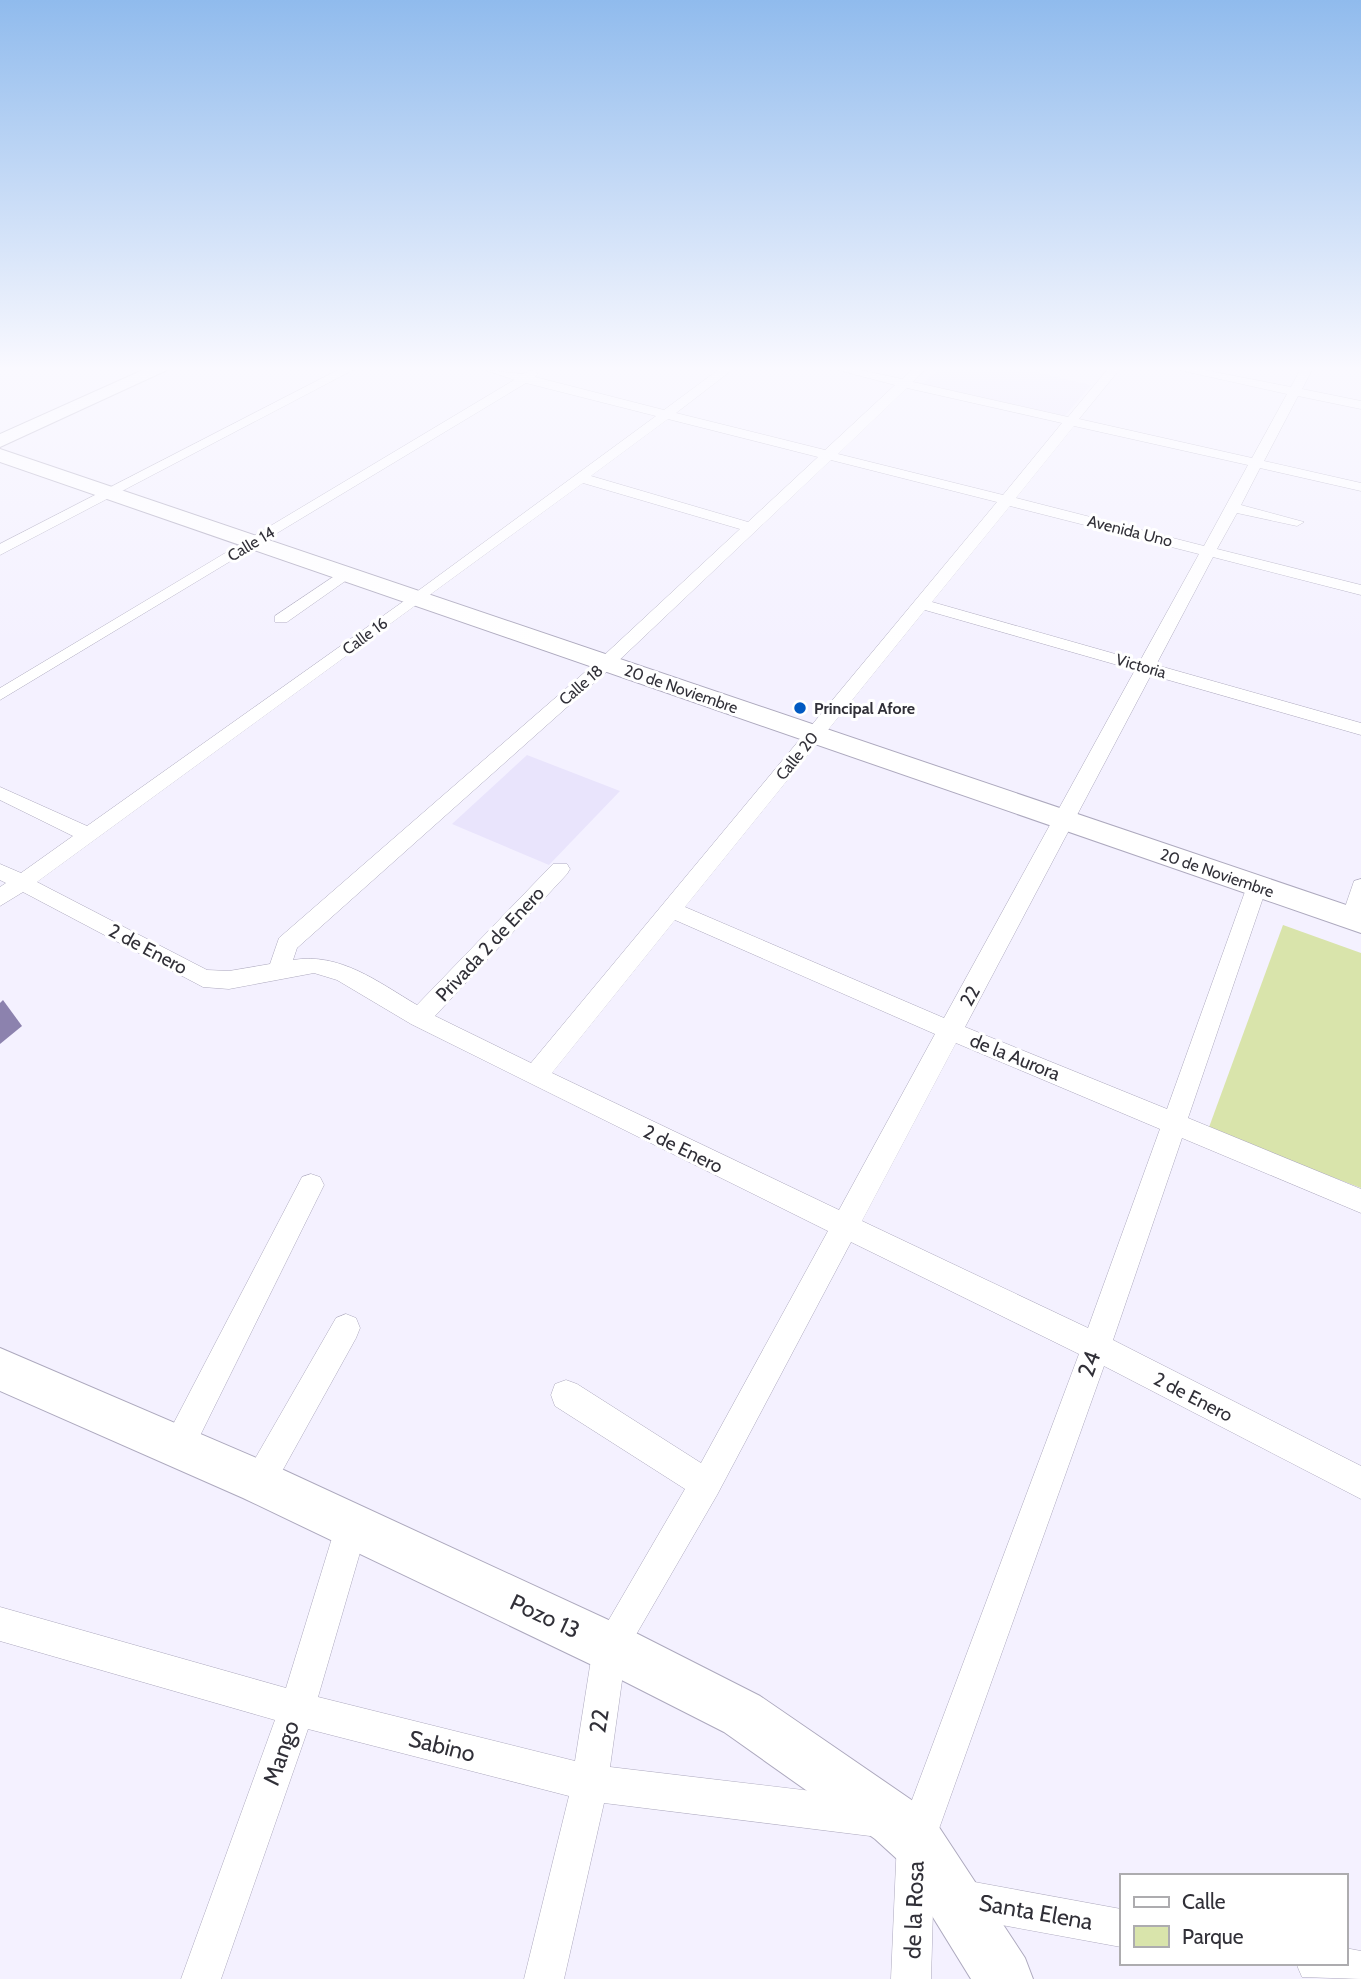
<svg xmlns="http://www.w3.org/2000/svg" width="1361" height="1979" font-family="Cabin,sans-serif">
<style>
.built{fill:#e9e4fc}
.green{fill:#d9e4ab}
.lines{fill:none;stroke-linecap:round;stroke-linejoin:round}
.street-casing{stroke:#ada9be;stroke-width:1}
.secondary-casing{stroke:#ada9be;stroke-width:2}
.street{fill:#fff;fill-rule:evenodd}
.secondary{fill:#fff;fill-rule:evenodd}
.shaded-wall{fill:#8c82ae}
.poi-dot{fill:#0059c2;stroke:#fff;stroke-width:2.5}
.labels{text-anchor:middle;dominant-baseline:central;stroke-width:6;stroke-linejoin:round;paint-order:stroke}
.far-street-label{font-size:16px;fill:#313038;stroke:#fff}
.far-poi-label{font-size:16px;font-weight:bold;fill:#313038;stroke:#fff;text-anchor:start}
.street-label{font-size:19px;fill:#313038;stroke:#fff}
.near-street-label{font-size:23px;fill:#313038;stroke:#fff}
</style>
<rect width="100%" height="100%" fill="#f4f1ff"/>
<g class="built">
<path d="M938,370H1028L1091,385L1065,416L922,384Z"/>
<path d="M527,755L620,791L549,865L452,824Z"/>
</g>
<path class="green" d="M1283,925L1361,953V1188L1208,1130Z"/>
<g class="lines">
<g class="street-casing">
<g id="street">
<path d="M338,370H353L0,555V544Z"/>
<path d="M485,370L523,374L532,370L538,374L535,377L664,410L718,370H732L676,413L825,450L895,385L838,370H860L902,379L912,370H925L913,382L1068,417L1107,370H1119L1079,419L1252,458L1287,394L1179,370H1204L1291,387L1300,370H1312L1302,389L1361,401V409L1298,396L1264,461L1361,483V491L1260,468L1241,505L1304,522L1297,526L1237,513L1217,549L1361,585V595L1213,557L1156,665L1361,723V735L1151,675L965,1027L1167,1109L1247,886L1250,881H1264L1267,886L1188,1118L1361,1189V1213L1182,1138L1113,1340L1361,1466V1499L1104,1366L935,1840L931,1979H891L897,1840L1079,1354L851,1242L717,1495L626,1652L610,1767L870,1798L883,1804L889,1817L883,1830L870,1836L604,1803L564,1979H524L569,1796L308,1729L221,1979H181L275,1720L0,1641V1607L286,1688L336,1525L341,1514L352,1509L363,1514L368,1525L318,1697L575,1761L593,1647L685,1489L555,1406L551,1395L555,1384L566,1380L577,1384L701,1463L828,1231L411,1024L337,980L314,973L229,989L203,987L23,892L0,906V887L6,883L0,880V864L21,873L73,836L0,800V787L87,826L411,596L656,416L526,383L0,700V688L514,380ZM907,388L1062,423L1003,495L838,454ZM668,419L818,457L748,522L591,476ZM1074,426L1248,465L1204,546L1016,498ZM831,460L997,502L531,1063L435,1016L567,874L570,869L567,864H553L417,1005C378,982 340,952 293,960L297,948L612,667ZM583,483L740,529L600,659L279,938L270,964L229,971L207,970L37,882ZM1010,506L1199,554L1140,661L932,602ZM925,610L1135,670L944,1018L685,907ZM675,920L935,1034L839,1210L552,1073ZM956,1043L1160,1129L1088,1328L862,1221Z"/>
<path d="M345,569L351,571V577L287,622H275V616Z"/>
<path d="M1361,879V922L1352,927L1344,925L1341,919L1354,881Z"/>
<path d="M311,1174L320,1177L324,1185L189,1458L178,1462L167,1458L163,1447L167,1436L302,1177Z"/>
<path d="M346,1314L356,1318L360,1328L356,1338L270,1493L259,1498L248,1493L243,1482L248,1471L336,1318Z"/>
<path d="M958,1879L1121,1909V1947L958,1917L944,1912L939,1898L944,1884Z"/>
<path d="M1345,1948L1361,1951V1979L1302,1977L1296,1963H1345Z"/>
</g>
</g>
<g class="secondary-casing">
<g id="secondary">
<path d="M143,370H167L0,447V434Z"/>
<path d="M0,449L1361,910V933L0,462Z"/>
<path d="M0,1348L275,1466L628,1629L760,1696L913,1801L935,1821L1025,1958L1033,1979H971L897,1859L875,1839L724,1732L592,1665L243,1498L0,1391Z"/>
</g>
</g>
<use href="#street" class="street"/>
<use href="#secondary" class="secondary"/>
</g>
<path class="shaded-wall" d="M3,1000L22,1026L0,1044V1003Z"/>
<linearGradient id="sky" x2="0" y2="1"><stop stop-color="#90bbed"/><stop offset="0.57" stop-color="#faf9ff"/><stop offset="1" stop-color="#faf9ff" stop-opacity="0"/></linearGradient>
<rect width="1361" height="647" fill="url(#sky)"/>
<circle class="poi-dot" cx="800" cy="708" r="7"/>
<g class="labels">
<g class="far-street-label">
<text transform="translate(1130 531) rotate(14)">Avenida Uno</text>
<text transform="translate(251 544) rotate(-31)">Calle 14</text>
<text transform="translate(365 636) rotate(-36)">Calle 16</text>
<text transform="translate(1141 666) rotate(16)">Victoria</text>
<text transform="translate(581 685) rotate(-41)">Calle 18</text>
<text transform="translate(681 689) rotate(19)">20 de Noviembre</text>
<text transform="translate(797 756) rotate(-51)">Calle 20</text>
<text transform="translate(1217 873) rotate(19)">20 de Noviembre</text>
</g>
<g class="far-poi-label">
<text x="814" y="708">Principal Afore</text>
</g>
<g class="street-label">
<text transform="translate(490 944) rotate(-47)">Privada 2 de Enero</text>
<text transform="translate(148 949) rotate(28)">2 de Enero</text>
<text transform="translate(970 996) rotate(-61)">22</text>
<text transform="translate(1015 1057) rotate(22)">de la Aurora</text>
<text transform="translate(683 1149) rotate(26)">2 de Enero</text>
<text transform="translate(1193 1397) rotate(27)">2 de Enero</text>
</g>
<g class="near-street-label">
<text transform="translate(1089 1364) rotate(-70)">24</text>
<text transform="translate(545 1616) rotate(25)">Pozo 13</text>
<text transform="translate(599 1721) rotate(-81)">22</text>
<text transform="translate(442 1746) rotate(14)">Sabino</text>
<text transform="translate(281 1753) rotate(-71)">Mango</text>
<text transform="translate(914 1910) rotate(-88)">de la Rosa</text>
<text transform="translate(1036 1912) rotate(10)">Santa Elena</text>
</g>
</g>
<rect x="1120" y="1874" width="228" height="91" fill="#ffffff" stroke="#adacaf" stroke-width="2"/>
<rect x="1134" y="1897" width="35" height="10" fill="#ffffff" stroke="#adacaf" stroke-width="2"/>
<text x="1182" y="1909" font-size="21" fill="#313038">Calle</text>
<rect x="1134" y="1926" width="35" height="21" fill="#d9e4ab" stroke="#adacaf" stroke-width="2"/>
<text x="1182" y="1944" font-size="21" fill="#313038">Parque</text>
</svg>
